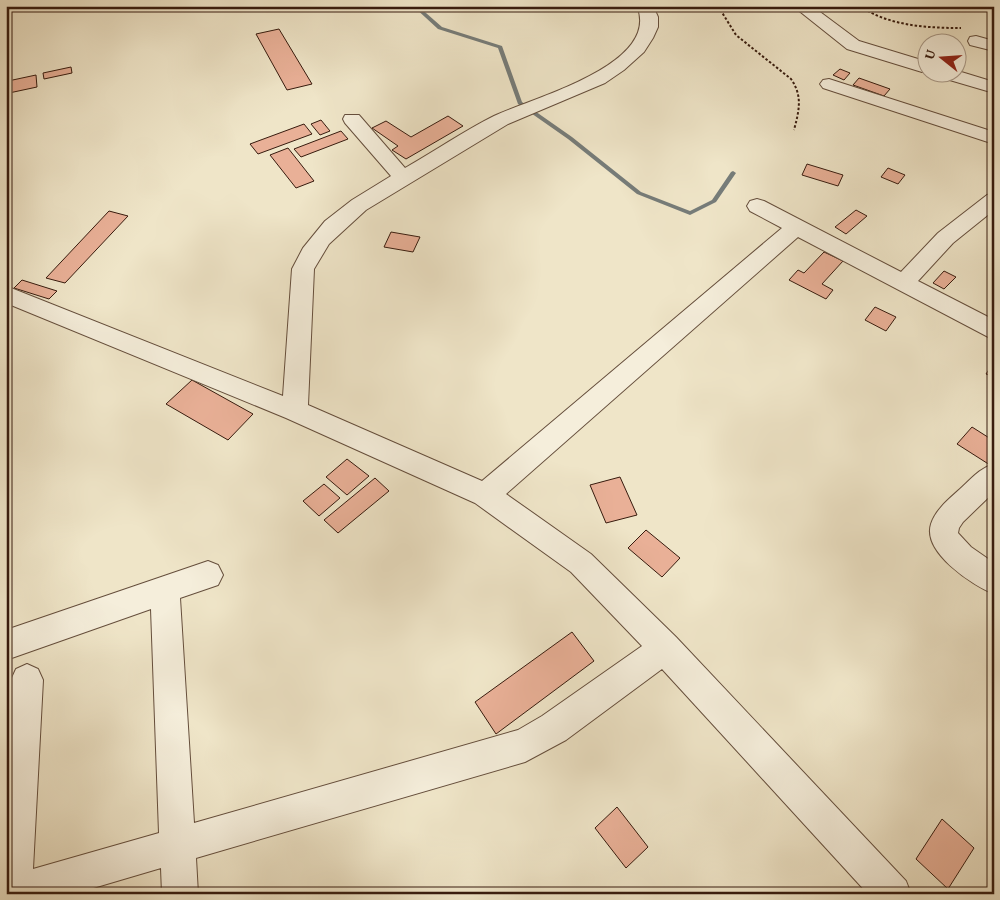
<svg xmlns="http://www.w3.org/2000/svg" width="1000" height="900" font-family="'Gentium Book Plus',serif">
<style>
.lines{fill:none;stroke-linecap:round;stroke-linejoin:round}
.stream{fill:#767c79;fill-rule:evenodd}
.building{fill:#e9b097;stroke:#371b0e}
.street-casing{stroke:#654e3c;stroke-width:2}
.path{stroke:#371b0e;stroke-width:2;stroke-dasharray:2.5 2;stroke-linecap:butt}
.street{fill:#f5eedb;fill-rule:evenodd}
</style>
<rect width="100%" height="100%" fill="#efe5c8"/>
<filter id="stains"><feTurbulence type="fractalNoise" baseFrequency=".004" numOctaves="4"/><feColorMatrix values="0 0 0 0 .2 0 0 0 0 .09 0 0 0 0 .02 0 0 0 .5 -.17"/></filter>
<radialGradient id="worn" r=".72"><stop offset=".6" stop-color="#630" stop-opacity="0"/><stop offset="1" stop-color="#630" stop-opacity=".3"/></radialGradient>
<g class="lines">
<path class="stream" d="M413,6H418L442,27L502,46L522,102L572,137L641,192L690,211L712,200L731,172L733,171L736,173L716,202L690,215L637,194L568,139L518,104L498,48L438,29Z"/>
</g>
<g class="building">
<path d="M279,29L312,84L287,90L256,34Z"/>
<path d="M71,67L72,73L44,79L43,73Z"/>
<path d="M840,69L850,73L844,80L833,75Z"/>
<path d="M36,75L37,87L9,93L8,81Z"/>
<path d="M859,78L890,89L884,96L853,85Z"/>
<path d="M448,116L463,126L406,159L392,150L398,146L372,128L386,121L411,137Z"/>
<path d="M321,120L330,131L320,135L311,124Z"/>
<path d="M304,124L312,134L258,154L250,144Z"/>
<path d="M341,131L348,139L301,157L294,149Z"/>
<path d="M288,148L314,181L296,188L270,155Z"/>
<path d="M807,164L843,175L838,186L802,175Z"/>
<path d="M888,168L905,175L898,184L881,177Z"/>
<path d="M856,210L867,216L846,234L835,227Z"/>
<path d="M109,211L128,216L65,283L46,278Z"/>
<path d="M391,232L420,237L413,252L384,247Z"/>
<path d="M824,252L843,261L822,284L833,290L826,299L789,280L798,270L804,273Z"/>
<path d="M944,271L956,277L944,289L933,283Z"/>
<path d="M22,280L57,291L49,299L14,288Z"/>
<path d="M875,307L896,317L886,331L865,320Z"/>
<path d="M994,362V377L986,374Z"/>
<path d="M192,380L253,414L228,440L166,404Z"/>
<path d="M972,427L994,441V460L990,465L957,444Z"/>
<path d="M347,459L369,476L347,495L326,477Z"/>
<path d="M620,477L637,515L606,523L590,485Z"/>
<path d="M375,478L389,491L338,533L324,520Z"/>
<path d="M324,484L340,498L319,516L303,501Z"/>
<path d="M646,530L680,558L662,577L628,548Z"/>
<path d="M572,632L594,661L496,734L475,702Z"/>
<path d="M617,807L648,847L626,868L595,828Z"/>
<path d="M942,819L974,848L948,889L916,859Z"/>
</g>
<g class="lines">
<g class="street-casing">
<g id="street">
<path d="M637,6H653L658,17V27L653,38L644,52L624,70L605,83L508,124L366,210L329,244L314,269L308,405L482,481L782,228L750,211L747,206L750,201L757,199L764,201L901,272L938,233L987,195L994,193V210L953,243L918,281L994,320V340L798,237L506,494L591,554L676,637L906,881L911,894H868L662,669L566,740L525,762L196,858L198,894H162L161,868L73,894H6V745L11,680L16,669L27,664L38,669L43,680L33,869L159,833L151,609L6,660V630L208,561L218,565L223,575L218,585L180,598L194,823L518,730L542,716L642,646L571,572L475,503L286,418L6,303V286L283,396L292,269L303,248L325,221L352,200L391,176L345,123L343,119L345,115H359L405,168C435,151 464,131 494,116C531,98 662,65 637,6Z"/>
<path d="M793,6H812L859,41L928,62V72H931H922L847,49Z"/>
<path d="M976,36L994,41V51L970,45L968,41L970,37Z"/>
<path d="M958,71L994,82V93L936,76L934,72Z"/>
<path d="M829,79L994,132V144L823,88L820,84L823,80Z"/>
<path d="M994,464V492L963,522L959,528L958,533L971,547L994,563V594C972,585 922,552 931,524C936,509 949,499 960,489C971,479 980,468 994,464Z"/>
</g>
</g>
<g class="path">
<path d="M718,6L736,35L791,79C803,96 799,111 794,130"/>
<path d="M860,6C888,26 928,28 961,28"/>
</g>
<use href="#street" class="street"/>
</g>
<rect width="1000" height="900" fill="none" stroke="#efe5c8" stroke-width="25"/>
<rect x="8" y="8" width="985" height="885" fill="none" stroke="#371b0e" stroke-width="2.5"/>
<rect x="12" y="12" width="975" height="875" fill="none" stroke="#371b0e"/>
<g transform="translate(942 58) rotate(287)"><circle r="24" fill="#f5eedb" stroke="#a99a89"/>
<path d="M0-4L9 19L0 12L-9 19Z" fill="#8f2418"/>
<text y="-8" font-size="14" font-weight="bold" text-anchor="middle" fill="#371b0e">U</text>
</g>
<rect width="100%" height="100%" filter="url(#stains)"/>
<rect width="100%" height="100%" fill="url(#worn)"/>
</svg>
